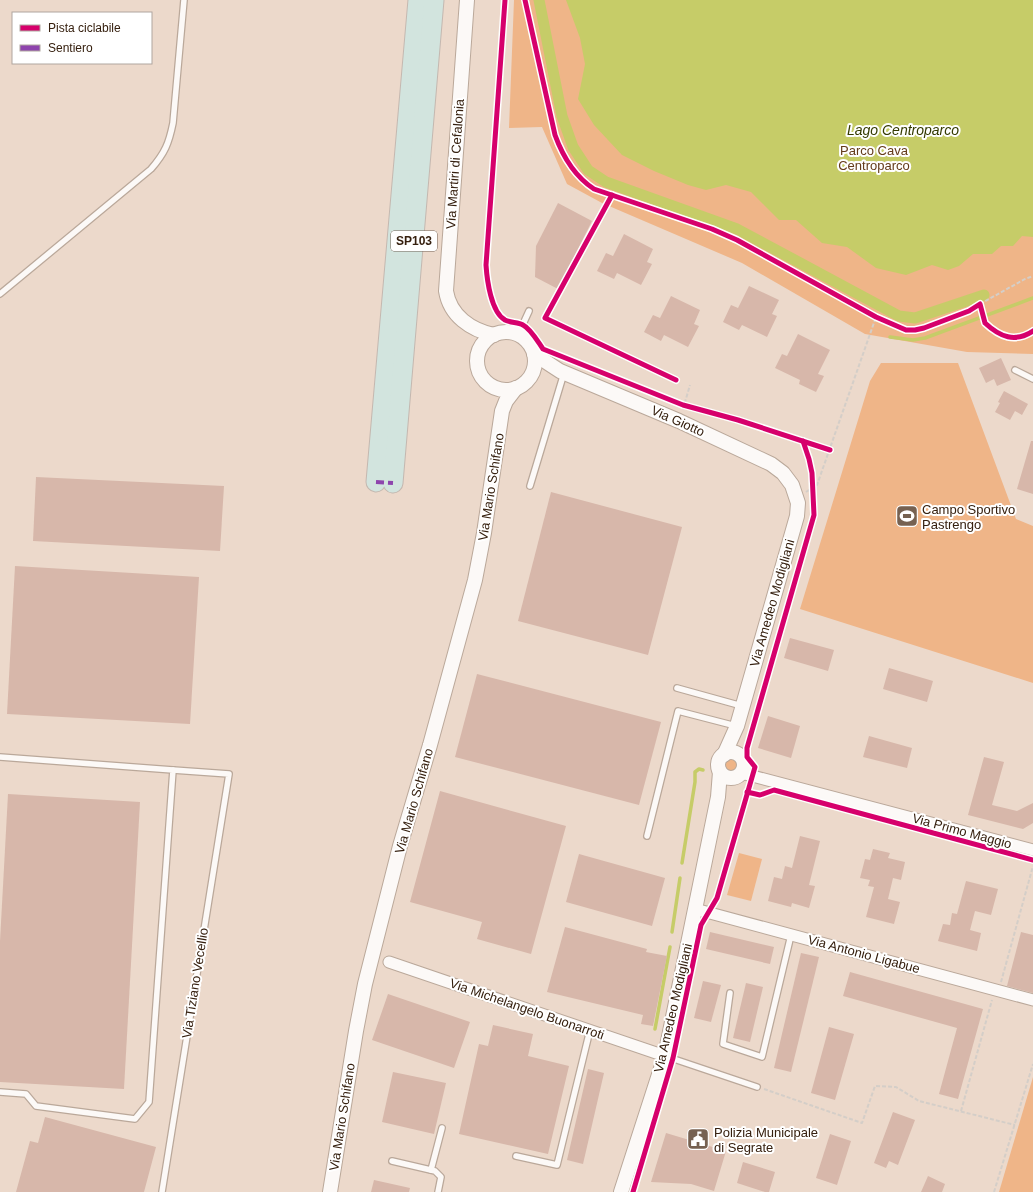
<svg xmlns="http://www.w3.org/2000/svg" width="1033" height="1192" font-family="Arial,sans-serif">
<style>
.green{fill:#efb588}
.water{fill:#c6cc68}
.lines{fill:none;stroke-linecap:round;stroke-linejoin:round}
.stream{stroke:#c6cc68;stroke-width:3.5}
.canal{stroke:#c6cc68;stroke-width:11}
.building{fill:#d7b7aa}
.service-casing{stroke:#baa89a;stroke-width:8}
.minor-casing{stroke:#baa89a;stroke-width:13}
.tertiary-casing{stroke:#baa89a;stroke-width:16}
.trunk-casing{stroke:#c4b8b0;stroke-width:21}
.path{stroke:#d4cec8;stroke-width:2;stroke-dasharray:4 2;stroke-linecap:butt}
.service{stroke:#fcf9f7;stroke-width:5.5}
.minor{stroke:#fcf9f7;stroke-width:11}
.tertiary{stroke:#fcf9f7;stroke-width:14}
.trunk{stroke:#d2e4de;stroke-width:19}
.quiet{stroke:#8e44ad;stroke-width:4;stroke-dasharray:8 4;stroke-linecap:butt}
.cycleway-casing{stroke:#fff;stroke-width:8}
.cycleway{stroke:#d6006c;stroke-width:5}
.labels{text-anchor:middle;dominant-baseline:central;stroke-width:4;stroke-linejoin:round;paint-order:stroke}
.shield{fill:#fff;stroke:#726357;stroke-width:1}
.shield-label{font-size:12px;font-weight:bold;fill:#36200f}
.park-label{font-size:13px;fill:#643b1a;stroke:#fff}
.street-label{font-size:13px;fill:#36200f;stroke:#fff}
.poi-label{font-size:13px;fill:#36200f;stroke:#fff;text-anchor:start}
.water-label{font-size:14px;font-style:italic;fill:#353b02;stroke:#fff}
</style>
<rect width="100%" height="100%" fill="#ecd9cb"/>
<g class="green">
<path d="M514,0H1033V354L967,352L865,334L742,263L602,203L567,184L542,127L509,128Z"/>
<path d="M881,363H958L1016,519L1033,526V683L800,609L870,381Z"/>
<circle cx="731" cy="765" r="9"/>
<path d="M739,853L762,859L751,901L727,895Z"/>
<path d="M1033,1077V1192H999Z"/>
</g>
<path class="water" d="M566,0H1033V237L1022,236L1013,246H1001L992,254H973L959,266L948,270L932,265L906,275L876,268L847,247L822,243L796,220H779L751,192L726,185L706,190L688,185L654,171L622,155L594,125L578,99L585,64L580,38Z"/>
<g class="lines">
<g class="stream">
<path d="M890,337L913,340L925,338L1033,298"/>
<path d="M682,863L695,782V772L699,769L703,770"/>
<path d="M672,932L680,878"/>
<path d="M655,1029L670,947"/>
</g>
<path class="canal" d="M539,0L562,116L573,147L588,170L606,182L737,229L899,316L915,318L984,295"/>
</g>
<g class="building">
<path d="M558,203L592,221L558,289L535,277L536,246Z"/>
<path d="M624,234L653,249L647,262L652,264L641,285L617,273L614,279L597,271L606,253L613,256Z"/>
<path d="M749,286L779,300L772,314L777,316L767,337L742,325L739,330L723,322L731,305L738,308Z"/>
<path d="M671,296L700,310L694,324L699,326L688,347L664,335L661,341L644,332L653,315L660,318Z"/>
<path d="M798,334L830,350L818,374L824,376L816,392L799,384L800,380L775,368L782,354L787,356Z"/>
<path d="M1001,358L1011,380L997,386L994,379L986,383L979,368Z"/>
<path d="M1004,391L1028,404L1022,415L1015,411L1010,420L995,412L1000,403L998,402Z"/>
<path d="M1031,441H1033V494L1017,489Z"/>
<path d="M36,477L224,486L220,551L33,541Z"/>
<path d="M551,492L682,527L648,655L518,621Z"/>
<path d="M15,566L199,577L190,724L7,714Z"/>
<path d="M790,638L834,650L828,671L784,658Z"/>
<path d="M889,668L933,681L927,702L883,689Z"/>
<path d="M477,674L661,722L639,805L455,757Z"/>
<path d="M768,716L800,726L791,758L758,748Z"/>
<path d="M869,736L912,748L907,768L863,757Z"/>
<path d="M984,757L1004,762L992,805L1017,811L1033,803V823L1023,829L968,815Z"/>
<path d="M440,791L566,826L531,954L477,939L482,922L410,902Z"/>
<path d="M8,794L140,802L124,1089L0,1082V941Z"/>
<path d="M800,836L820,841L809,885L815,886L809,908L792,903L791,907L768,901L774,877L782,879L785,866L792,868Z"/>
<path d="M873,849L890,853L888,858L905,862L901,880L893,878L888,899L900,902L894,924L866,917L874,887L868,886L870,880L860,878L865,859L870,860Z"/>
<path d="M579,854L665,878L652,926L566,902Z"/>
<path d="M966,881L998,889L991,915L975,911L970,930L981,933L977,951L938,941L943,924L950,925L952,913L957,914Z"/>
<path d="M565,927L647,949L646,952L667,956L653,1026L641,1024L643,1015L547,992Z"/>
<path d="M710,932L774,947L770,964L706,949Z"/>
<path d="M1021,932L1033,935V993L1007,986Z"/>
<path d="M801,953L819,957L791,1072L774,1068Z"/>
<path d="M850,972L983,1009L958,1099L939,1094L957,1028L843,996Z"/>
<path d="M703,981L721,985L711,1022L694,1018Z"/>
<path d="M746,983L763,987L750,1042L733,1038Z"/>
<path d="M388,994L470,1022L454,1068L372,1040Z"/>
<path d="M493,1025L533,1034L528,1056L569,1066L548,1154L459,1134L479,1044L488,1046Z"/>
<path d="M829,1027L854,1034L835,1100L811,1093Z"/>
<path d="M588,1069L604,1073L583,1164L567,1160Z"/>
<path d="M393,1072L446,1083L434,1134L382,1122Z"/>
<path d="M893,1112L915,1120L898,1165L889,1161L886,1168L874,1163Z"/>
<path d="M45,1117L156,1147L144,1192H16L30,1141L38,1143Z"/>
<path d="M666,1133L726,1151L714,1191L691,1184L651,1182Z"/>
<path d="M830,1134L851,1141L837,1185L816,1178Z"/>
<path d="M743,1162L775,1172L769,1192H765L737,1183Z"/>
<path d="M928,1176L945,1184L942,1192H921Z"/>
<path d="M374,1180L410,1188L409,1192H371Z"/>
</g>
<g class="lines">
<g class="service-casing">
<g id="service">
<path d="M0,294L151,169C165,153 169,143 173,123L184,0"/>
<path d="M518,335L529,311"/>
<path d="M1015,370L1033,379"/>
<path d="M530,486L564,373"/>
<path d="M677,688L742,706"/>
<path d="M0,757L173,770L149,1102L135,1119L36,1106L26,1094L0,1092"/>
<path d="M647,836L678,711L736,726"/>
<path d="M730,993L723,1044L762,1057L791,935"/>
<path d="M665,1056L757,1087"/>
<path d="M516,1156L557,1165L590,1030"/>
<path d="M392,1161L435,1171L441,1177L438,1192"/>
<path d="M431,1170L442,1128"/>
<path d="M162,1192L229,774L173,770"/>
</g>
</g>
<g class="minor-casing">
<g id="minor">
<path d="M741,773L1033,850"/>
<path d="M695,909L1033,1000"/>
<path d="M389,962L665,1056"/>
</g>
</g>
<g class="tertiary-casing">
<g id="tertiary">
<path d="M467,0L446,291C450,316 471,330 494,335"/>
<circle cx="506" cy="361" r="29"/>
<path d="M534,354L560,371L679,421L771,464L783,473L792,485L798,503L797,516L737,726L724,755"/>
<circle cx="731" cy="765" r="13"/>
<path d="M330,1192L356,1031L365,984L400,846L430,745L475,580L484,533L502,411L506,401L516,388"/>
<path d="M621,1192L665,1056L718,797L720,772"/>
</g>
</g>
<g class="trunk-casing">
<g id="trunk">
<path d="M376,482L418,0"/>
<path d="M393,483L434,0"/>
</g>
</g>
<g class="path">
<path d="M980,304L1025,279L1033,276"/>
<path d="M683,409L690,385"/>
<path d="M806,492L817,485L876,317L906,330H915L969,311L980,304L985,323"/>
<path d="M1001,982L1033,866"/>
<path d="M764,1089L862,1123L875,1086L896,1087L919,1101L1015,1125"/>
<path d="M961,1111L992,1000"/>
<path d="M994,1192L1033,1064"/>
</g>
<use href="#service" class="service"/>
<use href="#minor" class="minor"/>
<use href="#tertiary" class="tertiary"/>
<use href="#trunk" class="trunk"/>
<path class="quiet" d="M376,482L393,483"/>
<g class="cycleway-casing">
<g id="cycleway">
<path d="M505,0L486,265C487,280 491,312 505,320C511,323 518,322 523,325C531,329 538,342 543,349L683,405L738,420L830,450"/>
<path d="M525,0L555,135C563,157 574,176 594,189L712,229L737,240L876,317L906,330H915L924,328L969,311L980,304L985,323C1000,337 1015,343 1033,331"/>
<path d="M612,195L545,318L676,380"/>
<path d="M747,792L760,795L774,790L1033,860"/>
<path d="M633,1192L673,1058L701,925L717,898L755,767L747,757V748L814,515L812,473L809,459L803,441"/>
</g>
</g>
<use href="#cycleway" class="cycleway"/>
</g>
<defs>
<g id="stadium-square" transform="scale(1.15)"><rect x="-9" y="-9" width="18" height="18" rx="4" fill="#766151" stroke="#fff"/><path d="M0-5a6.5 5 0 1 0 0 10a6.5 5 0 1 0 0-10ZM-3.5-1.8h7v3.6h-7Z" fill="#fff"/></g>
<g id="civic-square" transform="scale(1.15)"><rect x="-9" y="-9" width="18" height="18" rx="4" fill="#766151" stroke="#fff"/><path d="M-.6-6.5H3V-4.5H.6V-3L4-1V1h2V6H-6V1h2V-1L-.6-3ZM-1.2 2.5V6h2.4V2.5Z" fill="#fff"/></g>
</defs>
<g fill-rule="evenodd">
<use href="#stadium-square" x="907" y="516"/>
<use href="#civic-square" x="698" y="1139"/>
</g>
<g class="labels">
<rect class="shield" x="391" y="231" width="46" height="20" rx="3"/>
<g class="shield-label">
<text x="414" y="241">SP103</text>
</g>
<g class="park-label">
<text x="874" y="150">Parco Cava<tspan x="874" dy="15">Centroparco</tspan></text>
</g>
<g class="street-label">
<text transform="translate(455 164) rotate(-86)">Via Martiri di Cefalonia</text>
<text transform="translate(678 421) rotate(24)">Via Giotto</text>
<text transform="translate(491 487) rotate(-81)">Via Mario Schifano</text>
<text transform="translate(772 603) rotate(-74)">Via Amedeo Modigliani</text>
<text transform="translate(414 801) rotate(-74)">Via Mario Schifano</text>
<text transform="translate(962 831) rotate(15)">Via Primo Maggio</text>
<text transform="translate(864 954) rotate(15)">Via Antonio Ligabue</text>
<text transform="translate(195 983) rotate(-81)">Via Tiziano Vecellio</text>
<text transform="translate(673 1008) rotate(-77)">Via Amedeo Modigliani</text>
<text transform="translate(527 1009) rotate(19)">Via Michelangelo Buonarroti</text>
<text transform="translate(342 1117) rotate(-81)">Via Mario Schifano</text>
</g>
<g class="poi-label">
<text x="922" y="509">Campo Sportivo<tspan x="922" dy="15">Pastrengo</tspan></text>
<text x="714" y="1132">Polizia Municipale<tspan x="714" dy="15">di Segrate</tspan></text>
</g>
<g class="water-label">
<text x="903" y="130">Lago Centroparco</text>
</g>
</g>
<rect x="12" y="12" width="140" height="52" fill="#ffffff" stroke="#afa69f"/>
<rect x="20" y="25" width="20" height="6" fill="#d6006c" stroke="#afa69f"/>
<text x="48" y="32" font-size="12" fill="#36200f">Pista ciclabile</text>
<rect x="20" y="45" width="20" height="6" fill="#8e44ad" stroke="#afa69f"/>
<text x="48" y="52" font-size="12" fill="#36200f">Sentiero</text>
</svg>
